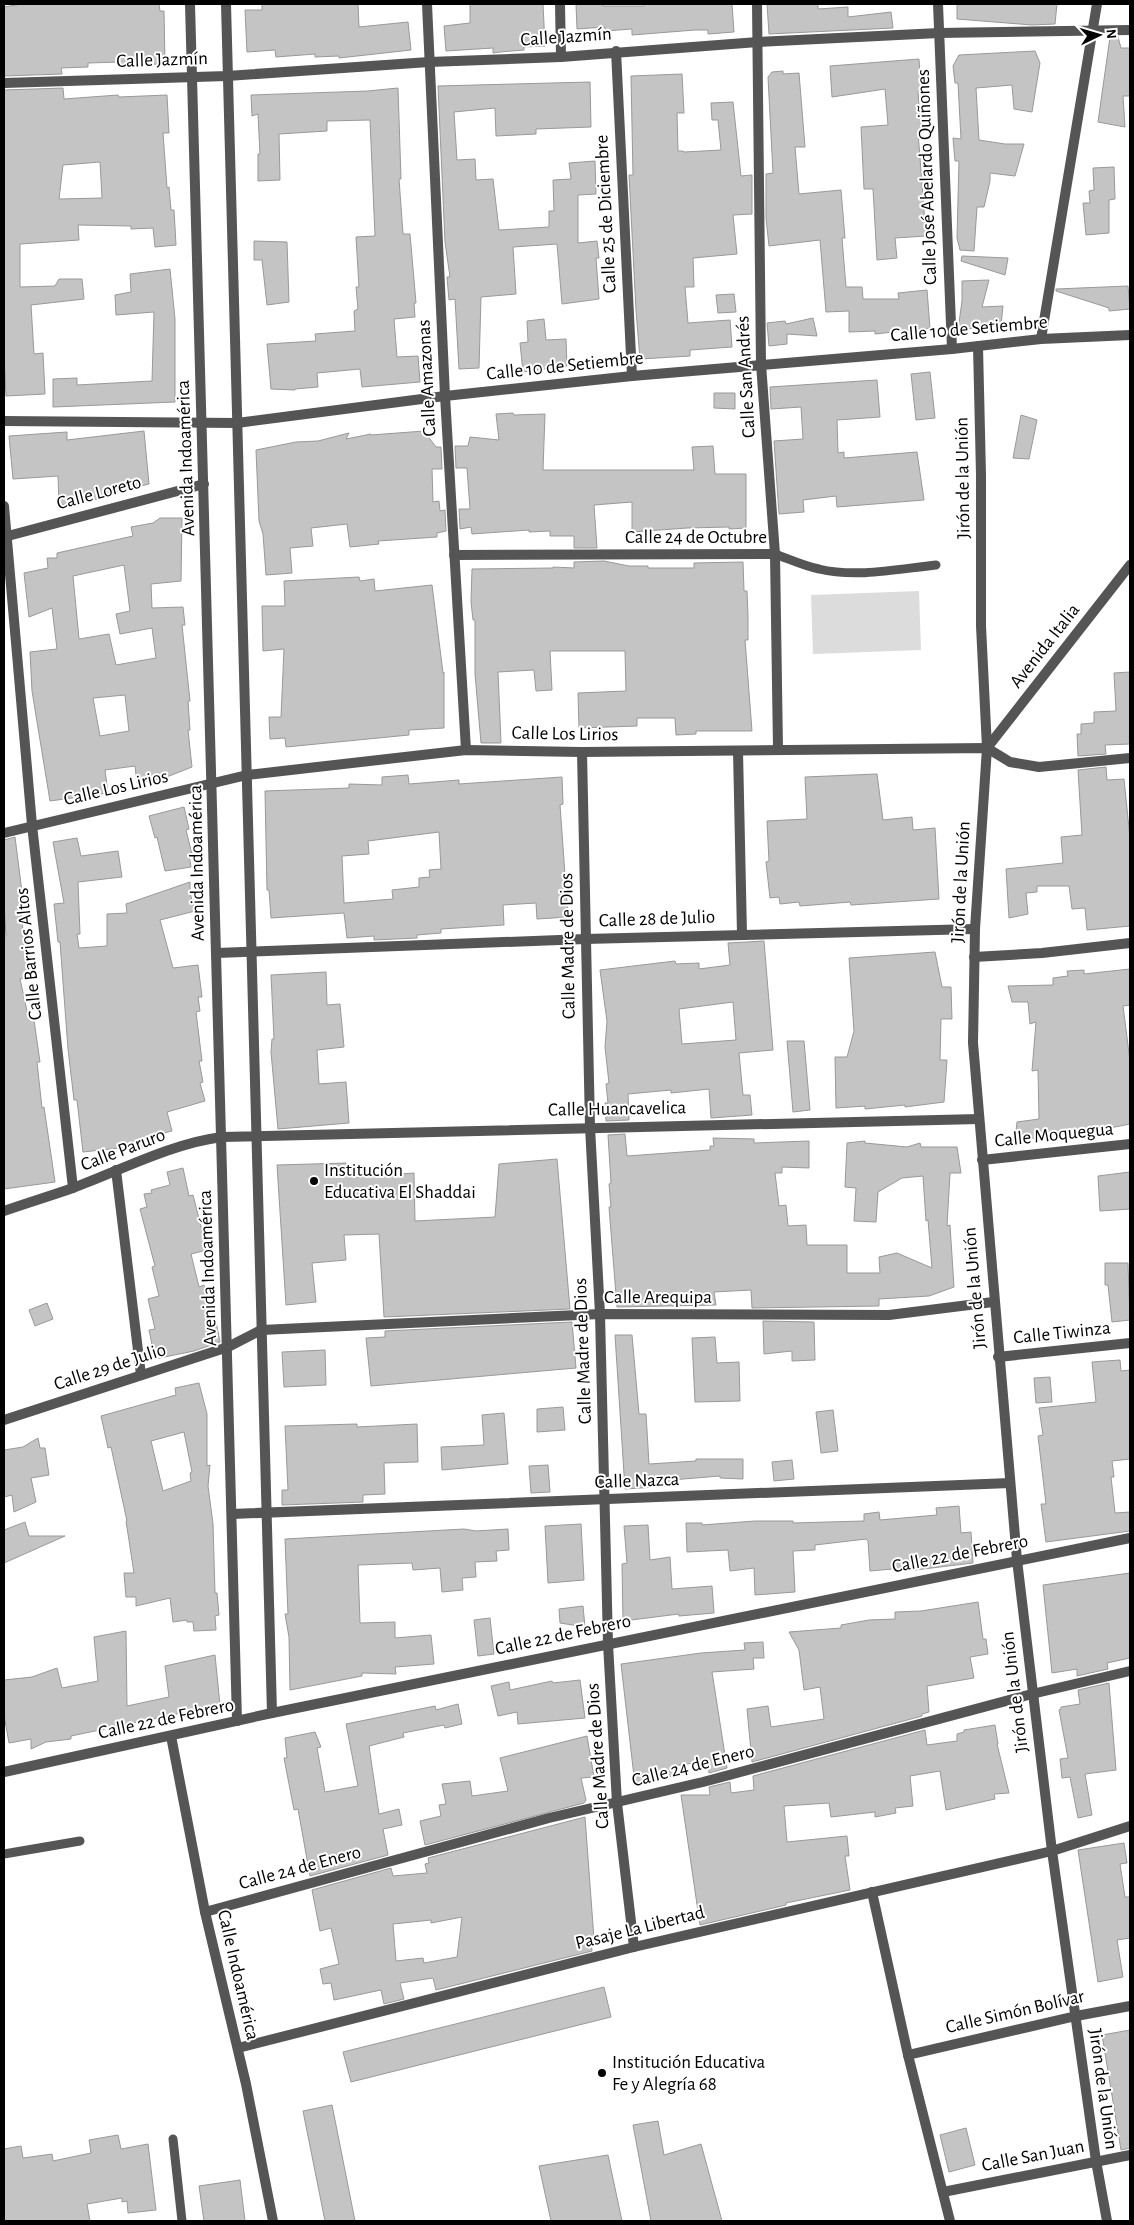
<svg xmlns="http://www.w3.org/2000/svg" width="1134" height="2225" font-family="'Alegreya Sans',sans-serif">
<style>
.grass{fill:#dcdcdc}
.building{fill:#c4c4c4;stroke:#999;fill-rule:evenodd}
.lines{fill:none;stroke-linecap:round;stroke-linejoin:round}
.service{stroke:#555;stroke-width:9}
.minor{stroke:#555;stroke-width:10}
.tertiary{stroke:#555;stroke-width:10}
.poi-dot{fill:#000;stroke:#fff;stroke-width:2}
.labels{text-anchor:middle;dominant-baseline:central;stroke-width:4;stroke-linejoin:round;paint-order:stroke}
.street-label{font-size:19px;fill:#000;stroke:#fff}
.poi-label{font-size:19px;fill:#000;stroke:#fff;text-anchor:start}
</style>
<rect width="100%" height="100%" fill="#fff"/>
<path class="grass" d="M919,591L921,650L813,654L811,595Z"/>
<g class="building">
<path d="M22,4H159L160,11H164L165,64L120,65V62L88,63V67L61,68L62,74L4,76V7Z"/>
<path d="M262,4H358L359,27L408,22L411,50L339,58V56L315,57V54L276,57L275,50L247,52L245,10H262Z"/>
<path d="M470,4H543L545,46L524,47V50L500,52L493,53V48L446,51L444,26L470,23Z"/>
<path d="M576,4H603V6H644V4H732L734,32L708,34V30H695L632,35V29L605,31V27L577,29Z"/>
<path d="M767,4H818V9L848,7V17L891,12L893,28L769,34Z"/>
<path d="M957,4H1057L1055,24L1032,25L957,19Z"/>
<path d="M1110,37H1118L1121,48H1130V96H1123L1125,127L1098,122Z"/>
<path d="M1035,51L1040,63L1032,112L1014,109L1012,85L976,88L979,140L1005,144H1024L1015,176L990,173V181L984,207H977L974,251L960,250L957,238L959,161H955L953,138L961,139L958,83H955L953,66L959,55Z"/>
<path d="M919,59L921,91H918L921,132H918L926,236L895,238L897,258L877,260L873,189H864L861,127L888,125L885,89L832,97L830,66Z"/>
<path d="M783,71V74L799,73L805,147H795L799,194L841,190L845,238H842L846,287H862L863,299H899L898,293L927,290L930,328L875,334V331L849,332V311L826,312L820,240L769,246L766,218V174L773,173L768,77L772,72Z"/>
<path d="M682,74L684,113H677L678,151H683L684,152L721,150L718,120H712L711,103L733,102L741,176L752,175V214L733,215L737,254L693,258L694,287H685L688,323L730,320L732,347L690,350V356L640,359L636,310L629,175H633L631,76Z"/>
<path d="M590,82L591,127L536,129V134L496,136L495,108L454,112L457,160L475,159L476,180L493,179L499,230L549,227V211H554L553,180L571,179L569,163L595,161L596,194L578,195V243L597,241L599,258H596L599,299L562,304L557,244L513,247L516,294L481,297L479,368L459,369L455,299L449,300L447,277H450L445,242L438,86Z"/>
<path d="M63,88L64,99L118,95L119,97L167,95L169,133H163L167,188L169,187L171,210H174L176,245L155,247L153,228L131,229V226L78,225L79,240L20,244V287L55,286L59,279H82L84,299L31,305L34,354L43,353L45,394L6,396L4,355V90ZM100,162L102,198L59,199L63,165Z"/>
<path d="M398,88L401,179H399L403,234H410L416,303H414L415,317L394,319L397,357L418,356L420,382L362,387L360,369L317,373L318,387L295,389V390L271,389L267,344L316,341L315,334L355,331L354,311L358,309L356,287H359L356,237L375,236L370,120L327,121V131L279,134L280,180L258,181V154H260L258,114L252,116L251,95L368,91Z"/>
<path d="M1114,167L1115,199L1109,200V233L1086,235L1083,203H1090L1089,191L1094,190L1093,168Z"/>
<path d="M254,241L287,242L289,302L267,305L262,260H254Z"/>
<path d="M962,256L1008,258L1005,275L961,261Z"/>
<path d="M170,269L175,319V402L53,407V379L77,378V385L152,381L154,312L116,315L115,295L131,292L130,274Z"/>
<path d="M989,280L982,307L1003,306L1001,325L958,330L962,301V281Z"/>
<path d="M1128,286L1130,309L1109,311V308L1056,291V289Z"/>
<path d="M734,294L736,312L718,313L716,295Z"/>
<path d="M813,318L817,336L787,334V344L769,346L767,323L785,321L786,324Z"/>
<path d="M544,319L546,340L566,339L567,366L523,372L520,343L528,342L527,321Z"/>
<path d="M930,372L935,418L916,420L911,374Z"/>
<path d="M877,380L880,417L837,420L838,453L844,452V458L917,452L924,500L837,507L836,496L803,500L804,512L779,514L774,441L803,439L801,407L771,409L770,387Z"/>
<path d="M714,393H735V409L714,408Z"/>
<path d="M513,413L514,415L545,414L543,470H694L692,447L713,446L715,474H746V528L729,529V527L687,528L632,532V502L594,505L597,548H574V536H550V531L529,532V530L472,534L471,527L460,529L459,509H470L467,468H456L455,446H468L470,437L499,440L496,414Z"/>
<path d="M1021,415L1037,420L1029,459L1013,458Z"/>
<path d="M144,431L149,484L129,489L128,491L103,493L104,498L59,505L58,476L13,479L9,436L67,432V440Z"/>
<path d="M424,431L436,447H441L442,469H432L433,502L439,501L440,511L445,510L446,531L437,533V537L378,541L379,544L350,547L347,524L311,528L313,546L290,548L292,573L266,575L263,534L259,521L256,450L296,442L318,441L349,433L346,439L371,434V435Z"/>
<path d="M160,518H182L181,581L151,584L152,608L183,607L185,625H182L190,701H188L190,730H188L192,767L164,778L137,783L135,766L105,770L108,793L50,801L32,691L30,652L57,649L52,608L29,617L24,573L48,568L47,558H57V553L133,536L131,527L153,523ZM124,565L130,611L116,614L120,634L152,628L156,658L116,665L109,634L79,639L73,576ZM125,695L129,731L100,736L93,698Z"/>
<path d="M604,561L629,566H648V568H694V563L743,562L744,591H747L748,616V640H745L752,731H696V734L676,735L675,718H637V726L579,728L578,693L626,691L625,651H550L552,690L536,691L534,670L498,672L501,743H481L475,674V620H473L471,602L472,569L553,568V567L574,568V562Z"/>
<path d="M359,577L360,581L374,579L375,591L432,585L443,673L444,672V728L409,730V735L286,747L285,738L270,739L269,717H281L284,649L263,651L262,606H285L284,581Z"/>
<path d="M1130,672V744L1105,745L1106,754L1078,756L1077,734H1081V724L1094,723V712L1116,711L1114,673Z"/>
<path d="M1106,767L1107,780L1124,779L1130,838V926L1087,930L1085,908L1072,909L1069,886H1037V892L1026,893L1028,914L1009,918L1006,869L1063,863L1061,837L1082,835L1078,770Z"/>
<path d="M877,774L883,820L912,817L913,830L935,828L939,899L851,905L850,902L800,906L799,902L780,904L779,897L770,898L766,862L769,861L767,821L807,819L805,777Z"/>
<path d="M408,775L409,784L459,780V784L562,777L563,804L560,805L568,917L537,919L536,903L503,905L504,925L441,929V933L417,935V938L374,940V936L347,938L344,913L271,918L269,890H267L265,791L349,788V784L382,785V777ZM439,832L441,869L429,870L430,877L419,878V887L392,890L393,899L344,903L342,856L369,854L368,841Z"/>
<path d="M184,807L189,829L186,830L192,854L189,855L191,867L165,871L157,837L155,838L149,816Z"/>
<path d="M15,837L23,900H20L24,940L27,939L33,977L20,979L29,1020H34L40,1062H37L42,1108L44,1107L55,1182L4,1189V936H6L4,904V840Z"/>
<path d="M77,838L81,856L118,851L122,877L78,882L80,934H77L79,948L107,946V914L127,913L126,904L190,882V893L195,911L160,920L173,968L198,965L202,997H198L200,1011L196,1012L202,1061H199L203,1082L200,1083L205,1101L167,1112L172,1131L147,1137L149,1146L130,1151L129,1147L83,1152L77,1100H74L68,1049L60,942H58L54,904L64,903L53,842Z"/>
<path d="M764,941L773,1050L739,1053L743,1095H750L752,1115L711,1118L709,1089L671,1093V1090L628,1094L629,1120L606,1121L605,1103H608L606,1084L609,1083L605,1047L607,1021L600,970L675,961L676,964L699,963V969L730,965L728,943ZM733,1002L736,1040L682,1044L679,1009Z"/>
<path d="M935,952L942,987H951L952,1019H941L940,1060H947L944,1102L905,1107V1105L865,1109V1106L836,1108L835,1057H847L854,1031L849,958Z"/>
<path d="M1130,969V1005L1123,1006L1130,1061V1124L1090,1132L1035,1136V1138L1015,1140L1017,1122L1039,1119L1038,1070L1032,1071L1036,1022L1030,1024L1028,1002H1012L1008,986L1053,985V978L1068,976L1067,971L1084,970V974Z"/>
<path d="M326,972L327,1005L340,1004L344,1047L317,1050L319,1084L346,1082L349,1123L278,1129L271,1052L272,1039H274L271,975Z"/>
<path d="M787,1041H804L810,1110L793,1112Z"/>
<path d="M625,1134L627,1156L710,1150V1146H714L713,1138L754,1139V1143L809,1141V1168L782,1167V1173H775L779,1206L786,1205L788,1226L806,1225L807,1245H847V1273H880L879,1257L897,1253L932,1268L928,1220L926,1221L923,1176L902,1178L878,1192L876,1222L854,1221L856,1188L845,1187L847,1143L865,1141V1143L907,1147L920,1143L921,1147H957L961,1173H950L947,1226L950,1225L954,1287L929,1296L879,1299V1306L752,1308L751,1290L714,1292L716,1305L617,1307L609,1207H611L609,1184L611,1183L608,1135Z"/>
<path d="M557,1159L570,1309L384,1317L379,1234L344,1235L346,1260L312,1263L316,1302L286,1305L277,1165L346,1163L348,1178L414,1173L415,1221L495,1217L499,1164Z"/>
<path d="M183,1168L189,1196L193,1195L207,1250L191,1254L199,1287L204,1285L212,1317L215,1316L220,1342L194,1351L155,1359L149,1330L155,1329L148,1299L159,1296L152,1267L155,1266L140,1209L147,1207L144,1194L152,1193L151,1190L170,1185L167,1172Z"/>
<path d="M1130,1172V1209L1100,1211L1098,1176Z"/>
<path d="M1105,1263H1128L1130,1320L1112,1322L1108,1285H1105Z"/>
<path d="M47,1303L53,1319L35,1326L29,1310Z"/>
<path d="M763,1321L814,1322L815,1360L792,1361V1351L764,1354Z"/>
<path d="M572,1322L576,1368L371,1386L366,1338L385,1337V1331Z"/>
<path d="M615,1335H632L639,1414H646L649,1464L696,1461V1459H743V1479L720,1478V1476L671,1480V1486L625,1489Z"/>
<path d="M715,1337L717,1363L739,1362L740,1401L695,1402L692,1338Z"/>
<path d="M325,1350L326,1385L284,1387L282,1352Z"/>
<path d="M1120,1360L1121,1371L1130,1370V1459L1112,1461L1114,1477H1111L1115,1513L1130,1512V1531L1046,1542L1041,1504H1046L1038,1436L1043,1435L1039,1408L1096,1402L1092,1362Z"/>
<path d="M1050,1377L1052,1402L1036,1403L1034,1378Z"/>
<path d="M199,1383L207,1414V1466L210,1465L208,1486L213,1524L215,1593H217L219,1615L215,1616L216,1630L194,1631L193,1622H187V1620L173,1622L170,1598L136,1606V1597H126L124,1573H134L126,1521H127L111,1447L108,1448L101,1416L176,1395L175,1388ZM184,1432L192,1472L190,1473L191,1481L163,1491L151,1441Z"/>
<path d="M563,1407L565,1430L537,1432V1409Z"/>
<path d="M833,1410L838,1451L821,1453L816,1412Z"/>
<path d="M504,1413L508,1464L442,1470L441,1447L484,1445L482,1415Z"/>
<path d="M357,1424V1427L417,1424L418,1462L384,1463L385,1494L363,1495V1502L282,1505V1490H288L285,1426Z"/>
<path d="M38,1438L40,1448H45L49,1475L31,1478L36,1502L14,1512L12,1495L4,1497V1450L23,1447Z"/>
<path d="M792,1460L794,1479L774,1481L772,1462Z"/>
<path d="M548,1465L550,1492L531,1493L529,1466Z"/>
<path d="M959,1506L961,1533L971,1532L973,1563L915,1570V1567L870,1571L868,1541L866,1539L815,1545V1550L793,1551L795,1592L755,1595L754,1568L730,1571L728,1550L687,1552L686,1523H702V1525L755,1521H793V1523L864,1521V1514L879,1512L880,1520L937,1515L936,1508Z"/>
<path d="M25,1522L29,1536H65L4,1563V1530Z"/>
<path d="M581,1524L584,1580L548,1583L545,1526Z"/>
<path d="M648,1525L650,1560L670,1557L672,1589L712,1586L714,1613L679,1616V1614L623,1621L622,1564L627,1563L624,1526Z"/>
<path d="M464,1529L476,1531L508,1529L509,1550L496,1551L497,1561L475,1562L476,1577L462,1578L463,1590L442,1592L440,1568L413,1570L412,1563L358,1565L360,1623L395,1622V1638L431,1635L434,1664L395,1667L396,1674L362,1673V1676L290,1690L289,1637L285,1614H288L285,1539Z"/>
<path d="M1130,1573V1658L1107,1663L1108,1669L1077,1676V1669L1052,1673L1043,1585Z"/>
<path d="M978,1602L983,1639H986L988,1654L970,1657L974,1678L927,1686L929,1712L922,1714V1716L752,1762L747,1709L768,1706L771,1727L824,1719L820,1687L804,1690L799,1650L789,1632L841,1628V1625L869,1620L895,1619V1612L921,1611Z"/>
<path d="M583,1606L585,1627L560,1623L559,1609Z"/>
<path d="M490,1618L494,1654L478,1656L474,1620Z"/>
<path d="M126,1631L127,1706L169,1697L165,1666L215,1655L220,1705L71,1736V1739L46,1742L31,1749V1739L9,1743L4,1715V1680L32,1677L57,1668L62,1688L98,1681L94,1637Z"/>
<path d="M763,1642L764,1658H753L754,1669L712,1672L727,1768L709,1773L708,1761L673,1766L676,1775L635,1785L621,1664L701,1653L745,1650L744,1643Z"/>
<path d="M580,1680L585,1718L518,1724L517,1712L498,1716L491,1686L509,1682L510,1690L552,1681L553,1683Z"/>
<path d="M1109,1683L1116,1770L1085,1774L1092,1815L1078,1818L1070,1777L1062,1778L1060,1759L1068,1758L1059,1710L1061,1709V1707L1080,1704L1078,1690Z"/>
<path d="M458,1704L462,1724L445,1728L444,1725L403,1733L404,1737L369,1746L379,1814L399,1809L402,1825L383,1829L388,1855L310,1876L298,1809L294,1810L284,1758H287L285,1738L315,1732L321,1747L317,1748L325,1792L358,1786L346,1724L435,1706L436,1710Z"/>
<path d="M995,1725L998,1744H997L1009,1793L994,1794L995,1799L946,1810L940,1771L910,1776L913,1806L895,1808L896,1813L875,1817V1812L831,1817L829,1803L784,1806L787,1842L847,1836L849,1856H845L850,1890L786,1903V1905L700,1925L681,1795H710L709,1787L730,1782L731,1793L754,1790L753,1776L925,1730L927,1745L957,1741V1734L964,1732V1730Z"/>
<path d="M587,1736L594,1777L581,1778L586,1800L584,1803L425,1845L420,1821L441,1816L439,1805L446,1804L442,1784L470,1781L472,1796L508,1791L500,1758Z"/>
<path d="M585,1817L594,1939H591L592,1951L436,1990L433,1978L400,1983L404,1999L384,2004L381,1990L334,2000L331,1983L323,1984L320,1969L339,1964L331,1928L320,1931L312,1890L391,1868L393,1876L427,1873L425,1864L429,1863L428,1858ZM462,1917L457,1957L424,1963L423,1958L396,1961L393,1924L431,1920V1923Z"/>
<path d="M1124,1843L1127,1863L1120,1864L1125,1897H1130V1938L1117,1940L1123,1977L1098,1982L1078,1850Z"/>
<path d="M604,1987L611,2017L351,2082L343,2052Z"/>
<path d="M1130,2030V2148L1121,2150L1102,2035Z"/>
<path d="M332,2105L355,2221H325L303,2111Z"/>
<path d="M658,2121L664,2155L701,2144L722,2221H651L633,2125Z"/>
<path d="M966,2128L975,2165L949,2172L940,2135Z"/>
<path d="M118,2135L121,2149L148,2144L156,2210L128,2213L127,2201L122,2202V2198L87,2204L90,2221H4V2149L21,2146L23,2158L52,2154L53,2161L91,2153L89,2140Z"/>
<path d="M608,2155L622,2221H551L539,2166Z"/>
<path d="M240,2180L245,2221H204L199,2186Z"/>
</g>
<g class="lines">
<g class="service">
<path d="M775,554C789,559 804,566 819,569C856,578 898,569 936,565"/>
<path d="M4,1854L80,1841"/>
<path d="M173,2139L182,2221"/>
</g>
<g class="minor">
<path d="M427,4L445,396L466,750"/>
<path d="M560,4L561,57"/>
<path d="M757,4L761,364L775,554L778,749"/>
<path d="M938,4L952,349"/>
<path d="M616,51L632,376"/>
<path d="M4,83L227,76L429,62L561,57L758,42L939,33L1130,30"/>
<path d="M1041,339L1097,4"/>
<path d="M978,346L981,475V626L987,748L975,929L973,1043L1017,1560L1052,1851L1096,2161L1107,2221"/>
<path d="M4,421L237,423L445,396L632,376L952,349L1041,339L1130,335"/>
<path d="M4,506L32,825L73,1188"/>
<path d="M4,537L204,484"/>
<path d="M454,555L775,554"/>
<path d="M987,748L1130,565"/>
<path d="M738,751L742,934"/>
<path d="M582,752L590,1127L600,1314L608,1644L617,1803L634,1947"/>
<path d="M4,833L247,775L466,750L582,752L987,748L1010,762L1039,767L1130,758"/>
<path d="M217,953L585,939L975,929"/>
<path d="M974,957L1042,953L1130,943"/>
<path d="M982,1160L1130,1144"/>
<path d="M116,1170L141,1375"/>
<path d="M4,1211C27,1203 50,1196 73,1188C119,1171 173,1143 222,1137L979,1119"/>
<path d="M998,1357L1130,1343"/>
<path d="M4,1420L228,1347L261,1330L600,1314L889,1315L993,1302"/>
<path d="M232,1514L1010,1483"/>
<path d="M272,1713L1130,1538"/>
<path d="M171,1736L205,1912L246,2084L273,2221"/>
<path d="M872,1892L908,2055L950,2221"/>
<path d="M205,1912L549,1818L703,1782L1032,1694L1130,1671"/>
<path d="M238,2048L634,1947L1052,1851L1130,1826"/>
<path d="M908,2055L1076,2016L1130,2006"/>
<path d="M943,2192L1130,2155"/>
</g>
<g class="tertiary">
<path d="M190,4L237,1721"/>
<path d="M4,1772L272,1713L226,4"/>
</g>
</g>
<g class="poi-dot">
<circle cx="314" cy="1181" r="5"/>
<circle cx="602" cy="2073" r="5"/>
</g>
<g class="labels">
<g class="street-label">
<text transform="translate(566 37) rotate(-4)">Calle Jazmín</text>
<text transform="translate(162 60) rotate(-2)">Calle Jazmín</text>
<text transform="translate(927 177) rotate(-92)">Calle José Abelardo Quiñones</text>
<text transform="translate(606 214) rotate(-93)">Calle 25 de Diciembre</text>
<text transform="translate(969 329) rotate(-5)">Calle 10 de Setiembre</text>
<text transform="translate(565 366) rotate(-6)">Calle 10 de Setiembre</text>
<text transform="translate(746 377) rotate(-93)">Calle San Andrés</text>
<text transform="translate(427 378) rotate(-93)">Calle Amazonas</text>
<text transform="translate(186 458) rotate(-92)">Avenida Indoamérica</text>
<text transform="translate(963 478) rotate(-91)">Jirón de la Unión</text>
<text transform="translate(99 493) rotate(-15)">Calle Loreto</text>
<text x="696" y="537">Calle 24 de Octubre</text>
<text transform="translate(1045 646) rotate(-52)">Avenida Italia</text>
<text transform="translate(565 734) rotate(1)">Calle Los Lirios</text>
<text transform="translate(116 788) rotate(-13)">Calle Los Lirios</text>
<text transform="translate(197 863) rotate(-91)">Avenida Indoamérica</text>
<text transform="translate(961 882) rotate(-87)">Jirón de la Unión</text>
<text transform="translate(657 919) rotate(-2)">Calle 28 de Julio</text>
<text transform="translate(568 946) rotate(-91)">Calle Madre de Dios</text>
<text transform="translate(29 954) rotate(-96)">Calle Barrios Altos</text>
<text transform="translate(617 1109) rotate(-1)">Calle Huancavelica</text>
<text transform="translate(1054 1135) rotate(-6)">Calle Moquegua</text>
<text transform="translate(123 1150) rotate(-21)">Calle Paruro</text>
<text transform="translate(208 1268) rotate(-92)">Avenida Indoamérica</text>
<text transform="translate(975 1288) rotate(-95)">Jirón de la Unión</text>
<text x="658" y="1297">Calle Arequipa</text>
<text transform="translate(1062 1333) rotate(-6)">Calle Tiwinza</text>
<text transform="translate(583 1351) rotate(-92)">Calle Madre de Dios</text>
<text transform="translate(110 1367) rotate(-18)">Calle 29 de Julio</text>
<text transform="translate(637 1481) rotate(-2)">Calle Nazca</text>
<text transform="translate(960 1554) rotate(-11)">Calle 22 de Febrero</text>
<text transform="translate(563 1635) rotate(-12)">Calle 22 de Febrero</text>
<text transform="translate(1015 1692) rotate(-97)">Jirón de la Unión</text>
<text transform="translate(166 1719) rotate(-12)">Calle 22 de Febrero</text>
<text transform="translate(598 1756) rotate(-94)">Calle Madre de Dios</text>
<text transform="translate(693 1766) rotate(-14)">Calle 24 de Enero</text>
<text transform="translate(300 1868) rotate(-15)">Calle 24 de Enero</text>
<text transform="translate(640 1928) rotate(-14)">Pasaje La Libertad</text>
<text transform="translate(238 1975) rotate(77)">Calle Indoamérica</text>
<text transform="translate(1015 2012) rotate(-13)">Calle Simón Bolívar</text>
<text transform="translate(1103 2089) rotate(82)">Jirón de la Unión</text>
<text transform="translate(1033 2156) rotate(-11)">Calle San Juan</text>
</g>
<g class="poi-label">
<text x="324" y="1170">Institución<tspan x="324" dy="22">Educativa El Shaddai</tspan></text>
<text x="612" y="2062">Institución Educativa<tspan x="612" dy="22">Fe y Alegría 68</tspan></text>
</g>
</g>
<rect width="1134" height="2225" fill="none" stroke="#000000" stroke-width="10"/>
<g transform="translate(1099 35) rotate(85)" stroke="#ffffff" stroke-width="4" paint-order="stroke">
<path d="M0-4L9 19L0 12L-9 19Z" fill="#000000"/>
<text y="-8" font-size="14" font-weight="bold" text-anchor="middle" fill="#000000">N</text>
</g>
</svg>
